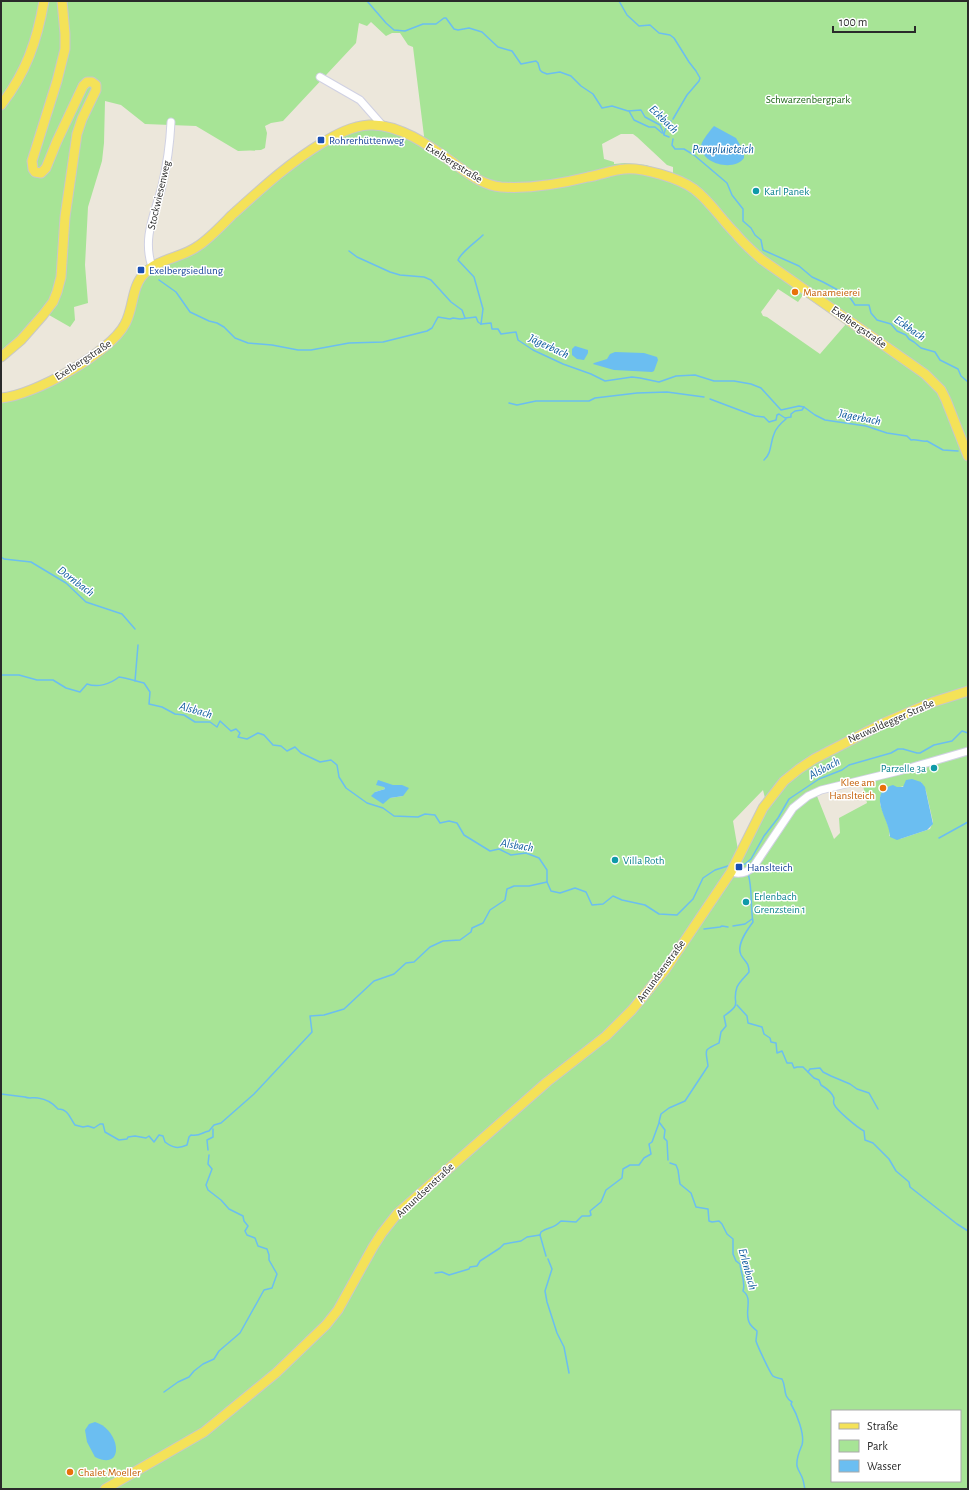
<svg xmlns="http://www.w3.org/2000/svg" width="969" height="1490" font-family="'Alegreya Sans',sans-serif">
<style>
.green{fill:#a7e496;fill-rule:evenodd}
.water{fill:#6bbef1}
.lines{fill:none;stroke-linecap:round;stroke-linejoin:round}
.stream{stroke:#6bbef1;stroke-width:1.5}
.minor-casing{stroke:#d0d1e3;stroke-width:9}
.major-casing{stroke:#c8c8c8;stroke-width:11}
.minor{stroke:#fff;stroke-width:7}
.major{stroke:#f4e258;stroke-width:9}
.transit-dot{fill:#1a4fb4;stroke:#fff;stroke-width:1.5}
.culture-dot{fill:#0f9aa8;stroke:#fff;stroke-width:1.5}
.food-dot{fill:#e8710a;stroke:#fff;stroke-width:1.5}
.labels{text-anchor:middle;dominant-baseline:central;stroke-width:3;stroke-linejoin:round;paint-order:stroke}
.park-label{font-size:11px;fill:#1f6818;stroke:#fff}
.transit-label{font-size:11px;fill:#164399;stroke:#fff;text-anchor:start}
.street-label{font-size:11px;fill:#2a2a2a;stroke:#fff}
.culture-label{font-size:11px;fill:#0d838f;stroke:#fff;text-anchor:start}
.food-label{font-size:11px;fill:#c56008;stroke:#fff;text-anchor:start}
.water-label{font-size:12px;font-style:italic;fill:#0a599d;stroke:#fff}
</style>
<rect width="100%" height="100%" fill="#ece7db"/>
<path class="green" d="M1,1H968V1489H1V394L12,393L52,376L90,354L115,333L125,317L133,282L141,268L156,259L188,247L196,243L330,134C349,123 374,114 396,125C406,129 416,138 425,144L413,47L408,45L400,33H392L386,36L371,22L367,26L359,23L356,43L283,121L271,123L265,126L267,133L265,148L261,150L238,151L196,126L145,124L121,105L105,101L104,143L102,161L88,207L85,265L88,303L74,307L75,320L70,327L49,315L24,344L1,363ZM621,134H633L637,137L667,165L673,167V174L646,165L625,163L614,164V162L604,159L602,144ZM778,289L798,302L803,295L846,324L820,354L767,317L763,316L761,312ZM861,777L867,803L839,818L840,833L834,839L815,791ZM921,782L926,791L933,822L930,829L900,839L889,836L890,831L880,804V797L883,791ZM393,785H402L403,796L390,798L375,792L385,789L384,787ZM763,790L765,798L750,823L738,850L733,821ZM832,1411H960V1481H832Z"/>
<g class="water">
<path d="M714,126L736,138L743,150L744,156V158C734,172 702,164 701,147C701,143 704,139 706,136C709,132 711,129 714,126Z"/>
<path d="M575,346L588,350V353L584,360L577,359L572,355V349Z"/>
<path d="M615,352L644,353L657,357L658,360L654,371L652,372L614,370L593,364L594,363L607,359L610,354Z"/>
<path d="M912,779L921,782L925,787L933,824L927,830L897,840L890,837C891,821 865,793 893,785L897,787H903L906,780Z"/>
<path d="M378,780L393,785H402L409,788L403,796L390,798L383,804L371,796L375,792L385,789L384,787L376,785Z"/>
<path d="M95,1422C120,1429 126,1472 95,1457L87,1442L85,1430L89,1424Z"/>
</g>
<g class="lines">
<g class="stream">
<path d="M367,1L386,23L394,30L405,31L423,24H436L444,18H446L454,29L458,30L469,28L482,32L498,47L512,51L521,64L536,61L538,63L540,70L542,72L547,74L560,72L571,76L581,86L593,94L602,108L612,106L628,111L641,110L645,117L660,125L664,135L669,137"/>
<path d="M619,1L627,15L639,26L650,25L659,33L670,35L674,38L689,62L696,71L700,78L699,81L687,95L673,119"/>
<path d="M629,111L634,120L649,127H655L662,133"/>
<path d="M664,134L666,127L671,121"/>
<path d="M673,139L672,145L675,149H684L694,155L727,183L732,195L743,209V221L751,228L755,235L761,240L763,250L799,266L812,277L823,282L849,296L855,305H869L871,313L877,320L891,324L897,331L906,335L909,339L914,342L921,348L935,352L940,360L958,369L961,376L968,382"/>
<path d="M349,251L357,257L390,272L400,275L424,277L431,280L451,302L462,310L465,318"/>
<path d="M159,280L176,292L190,312L209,321L217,323L224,327L235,338L248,343L272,345L298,350H311L349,343L383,342L427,331L432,328L438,317L450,319L453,318L460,319L476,317L478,322L481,324"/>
<path d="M481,324L491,323L492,329H498L501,334L516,332L518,340L533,350L563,364L591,374L605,381L632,377L640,378L659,382L676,376L695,375L714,381H734L751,384L761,388L781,410L799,406L804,407L815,415L825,420L866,426L887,433L907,436L911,440C917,439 922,442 927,441L943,450L958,451"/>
<path d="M481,324L483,309L474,277L458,260C461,252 476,242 483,235"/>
<path d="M710,399L755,416L764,417L769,422L776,420L777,415L779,414L785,418L791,417V414L795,411L802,410L804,407"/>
<path d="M509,403L517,405L536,401H589L595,398L637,393L667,392L704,397"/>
<path d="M764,460C772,453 770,443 774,434C776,428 781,423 786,419"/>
<path d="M1,557L4,559L31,562L66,583L86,602L122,614L135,629"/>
<path d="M1,675H19L37,680H53L66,688L80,692L87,684C98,688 110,684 119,677C128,678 135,681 144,683L150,692L149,704L162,707L175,714L184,715L195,722H210L217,727L220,721L231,731L236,729L240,733L238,737L247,739L258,733L264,735L273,745L281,746L287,751L295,747L301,753L320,762L331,760L337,765L339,777L346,788L367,803L383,808L394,816L418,817L425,814L435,815L440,823L449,821L457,823L464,835L490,851L499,849L511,855L526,853L539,858L547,870V882L551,891L560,893L575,888L586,892L592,905L603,904L613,896L622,900L645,905L659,914L677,915L693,899L703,878L715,870L731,865"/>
<path d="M135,681L138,645"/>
<path d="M939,838L968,822"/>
<path d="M739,865L745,864L751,859L764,836L778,818L789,799L819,779L842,770L849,765L891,753L898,749H903L917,753H920L934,745L952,741L962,731L968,733"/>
<path d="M733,926L745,924L752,919"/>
<path d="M704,929L720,927L722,926L728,927"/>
<path d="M737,1005L747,1016L748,1023L762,1027L764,1034L770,1038L771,1042L776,1043L777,1053L782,1051L787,1063H792L794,1068L797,1067H803L814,1078L819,1080L821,1085C826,1088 832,1092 834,1098C834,1100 833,1102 834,1104C836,1110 858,1128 864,1131L865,1140L873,1143L889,1159L896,1171L909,1182L910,1187L957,1224L968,1231"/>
<path d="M808,1072L810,1069L820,1068L823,1072L831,1076L850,1084L857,1089L869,1093L878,1109"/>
<path d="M1,1094L25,1097C29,1099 33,1097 38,1098C45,1099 53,1103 58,1109C69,1109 70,1119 75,1125L83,1127L88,1126L94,1128L100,1124H103L105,1132L119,1140L127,1139L128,1137L135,1136L146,1138L149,1136L154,1142L159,1135L163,1136L165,1142C173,1148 178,1149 187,1145L189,1137L191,1135C200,1137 202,1132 209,1131L214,1125L221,1123L254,1094L312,1032L310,1016L324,1015L344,1009L374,981L394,974L406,963L414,962L430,947L443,941L460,940L471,932L472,928L483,923L490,910L505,900L507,889L514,886H529L547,882"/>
<path d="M208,1150L207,1140L213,1137V1129"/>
<path d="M668,1160L667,1141L664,1138L665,1130L659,1122L661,1114L669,1108L685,1101L708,1066C706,1049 702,1051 719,1043L721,1032L726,1026L724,1016C744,1002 731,1005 737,987C740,981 745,977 749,972C749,962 745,962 741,955C736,945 747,930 753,922C750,905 753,891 748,873"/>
<path d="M670,1163L676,1165L678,1170L680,1184L691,1193L696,1207L708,1209L709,1221L712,1222L719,1221L722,1224L727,1234L733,1239V1254L736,1261L740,1264C741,1274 746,1282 743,1291C754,1299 743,1313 750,1324C752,1327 755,1329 757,1331C757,1335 756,1338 756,1341C757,1345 771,1375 773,1376C775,1378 779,1378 782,1379C787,1388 782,1396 792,1402L791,1404C797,1414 805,1435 802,1445C799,1452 796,1458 797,1466C798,1471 802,1475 803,1480C804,1483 804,1486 805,1489"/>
<path d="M540,1235L541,1232C549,1226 552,1230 561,1221L576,1222L582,1216H589L591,1215L590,1211L601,1202L606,1190L622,1178L623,1169L630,1165H639L644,1158L651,1154L649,1144L652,1142L659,1123"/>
<path d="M540,1235L546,1256"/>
<path d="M548,1259L552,1269L545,1291L547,1302L557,1333L564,1347L569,1373"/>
<path d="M435,1273L442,1272L449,1275L469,1269L470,1267L477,1266L480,1261L500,1248L504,1244L521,1241L527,1237L540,1235"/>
<path d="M164,1392L178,1382L189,1377L194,1371L203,1364L214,1359L219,1351L240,1333L264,1290L272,1288L277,1274L269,1260V1255L267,1249L258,1246L255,1238L247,1235L245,1231L248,1226L244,1221L243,1216L229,1209L221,1200L208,1190L206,1185L212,1169L208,1164L209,1155"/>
</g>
<g class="minor-casing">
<g id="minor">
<path d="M320,77L360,100L382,125"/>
<path d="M152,267C142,237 155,214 162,186C167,165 170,143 171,122"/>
<path d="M731,872C740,875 747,873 754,866L793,808L808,796L821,790L899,771L968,751"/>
</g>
</g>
<g class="major-casing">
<g id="major">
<path d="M1,105C26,73 37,41 44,1"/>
<path d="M1,357L21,340L43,315L53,302L57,292L61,277L65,217L77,134L82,119L96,90V85L92,82H87L83,86L57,141L46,168L41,173L35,172L33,169L32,161L57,81L65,49V34L62,1"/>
<path d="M1,398C33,396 110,353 125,324C134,308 131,286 145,273C159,258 182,258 198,246C210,238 221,226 232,215C261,189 289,163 322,143C337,134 352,126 369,125C398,123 430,146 452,162C467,173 482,185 501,187C530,189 560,184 588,177C600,175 612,170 624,169C642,167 679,178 694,189C710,201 721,219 735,233C743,243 752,251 761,259L925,374L941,390L946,400L968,456"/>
<path d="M105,1489L204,1432L276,1373L326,1325L338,1310L373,1247L382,1233L397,1214L547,1082L606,1036L632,1010L665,970L731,872L763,808L784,781L799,769L814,759L884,723L933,702L968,691"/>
</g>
</g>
<use href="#minor" class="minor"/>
<use href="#major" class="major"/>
</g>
<g class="transit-dot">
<rect x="317" y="136" width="8" height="8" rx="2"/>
<rect x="137" y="266" width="8" height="8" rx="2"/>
<rect x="735" y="863" width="8" height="8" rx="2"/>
</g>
<g class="culture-dot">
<circle cx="756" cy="191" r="4"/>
<circle cx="934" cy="768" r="4"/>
<circle cx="615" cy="860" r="4"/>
<circle cx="746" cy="902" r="4"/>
</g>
<g class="food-dot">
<circle cx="795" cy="292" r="4"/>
<circle cx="883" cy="788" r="4"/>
<circle cx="70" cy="1472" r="4"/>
</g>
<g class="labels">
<g class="park-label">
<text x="808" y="99">Schwarzenbergpark</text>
</g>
<g class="transit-label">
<text x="329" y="140">Rohrerhüttenweg</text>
<text x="149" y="270">Exelbergsiedlung</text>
<text x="747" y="867">Hanslteich</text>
</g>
<g class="street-label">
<text transform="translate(454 163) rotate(32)">Exelbergstraße</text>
<text transform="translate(159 195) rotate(-77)">Stockwiesenweg</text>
<text transform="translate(859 327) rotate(35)">Exelbergstraße</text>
<text transform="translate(83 360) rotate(-33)">Exelbergstraße</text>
<text transform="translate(891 721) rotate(-24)">Neuwaldegger Straße</text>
<text transform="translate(661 971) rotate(-54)">Amundsenstraße</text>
<text transform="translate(425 1190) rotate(-43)">Amundsenstraße</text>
</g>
<g class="culture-label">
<text x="764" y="191">Karl Panek</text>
<text x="926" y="768" text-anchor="end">Parzelle 3a</text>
<text x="623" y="860">Villa Roth</text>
<text x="754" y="896">Erlenbach<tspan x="754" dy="13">Grenzstein 1</tspan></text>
</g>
<g class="food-label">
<text x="803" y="292">Manameierei</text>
<text x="875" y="782" text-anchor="end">Klee am<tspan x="875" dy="13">Hanslteich</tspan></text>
<text x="78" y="1472">Chalet Moeller</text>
</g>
<g class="water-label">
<text transform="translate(664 119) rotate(44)">Eckbach</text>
<text x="723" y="149">Parapluieteich</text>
<text transform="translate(910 328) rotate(35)">Eckbach</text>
<text transform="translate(549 346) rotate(25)">Jägerbach</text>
<text transform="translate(860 417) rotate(11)">Jägerbach</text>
<text transform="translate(76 581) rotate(37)">Dornbach</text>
<text transform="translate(196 710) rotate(16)">Alsbach</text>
<text transform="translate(824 768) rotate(-28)">Alsbach</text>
<text transform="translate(517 845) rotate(9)">Alsbach</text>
<text transform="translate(748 1269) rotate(75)">Erlenbach</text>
</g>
</g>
<rect width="969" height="1490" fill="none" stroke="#2a2a2a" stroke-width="4"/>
<rect x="831" y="1410" width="130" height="72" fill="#ffffff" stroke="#aaaaaa"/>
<rect x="839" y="1423" width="20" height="6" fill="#f4e258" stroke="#aaaaaa"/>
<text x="867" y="1430" font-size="12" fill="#2a2a2a">Straße</text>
<rect x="839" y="1440" width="20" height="12" fill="#a7e496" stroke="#aaaaaa"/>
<text x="867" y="1450" font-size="12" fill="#2a2a2a">Park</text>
<rect x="839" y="1460" width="20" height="12" fill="#6bbef1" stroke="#aaaaaa"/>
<text x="867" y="1470" font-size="12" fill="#2a2a2a">Wasser</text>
<path d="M833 26v6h82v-6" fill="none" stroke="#2a2a2a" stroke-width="2"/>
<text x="839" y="26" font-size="12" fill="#2a2a2a" stroke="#ffffff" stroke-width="3" paint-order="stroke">100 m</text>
</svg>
